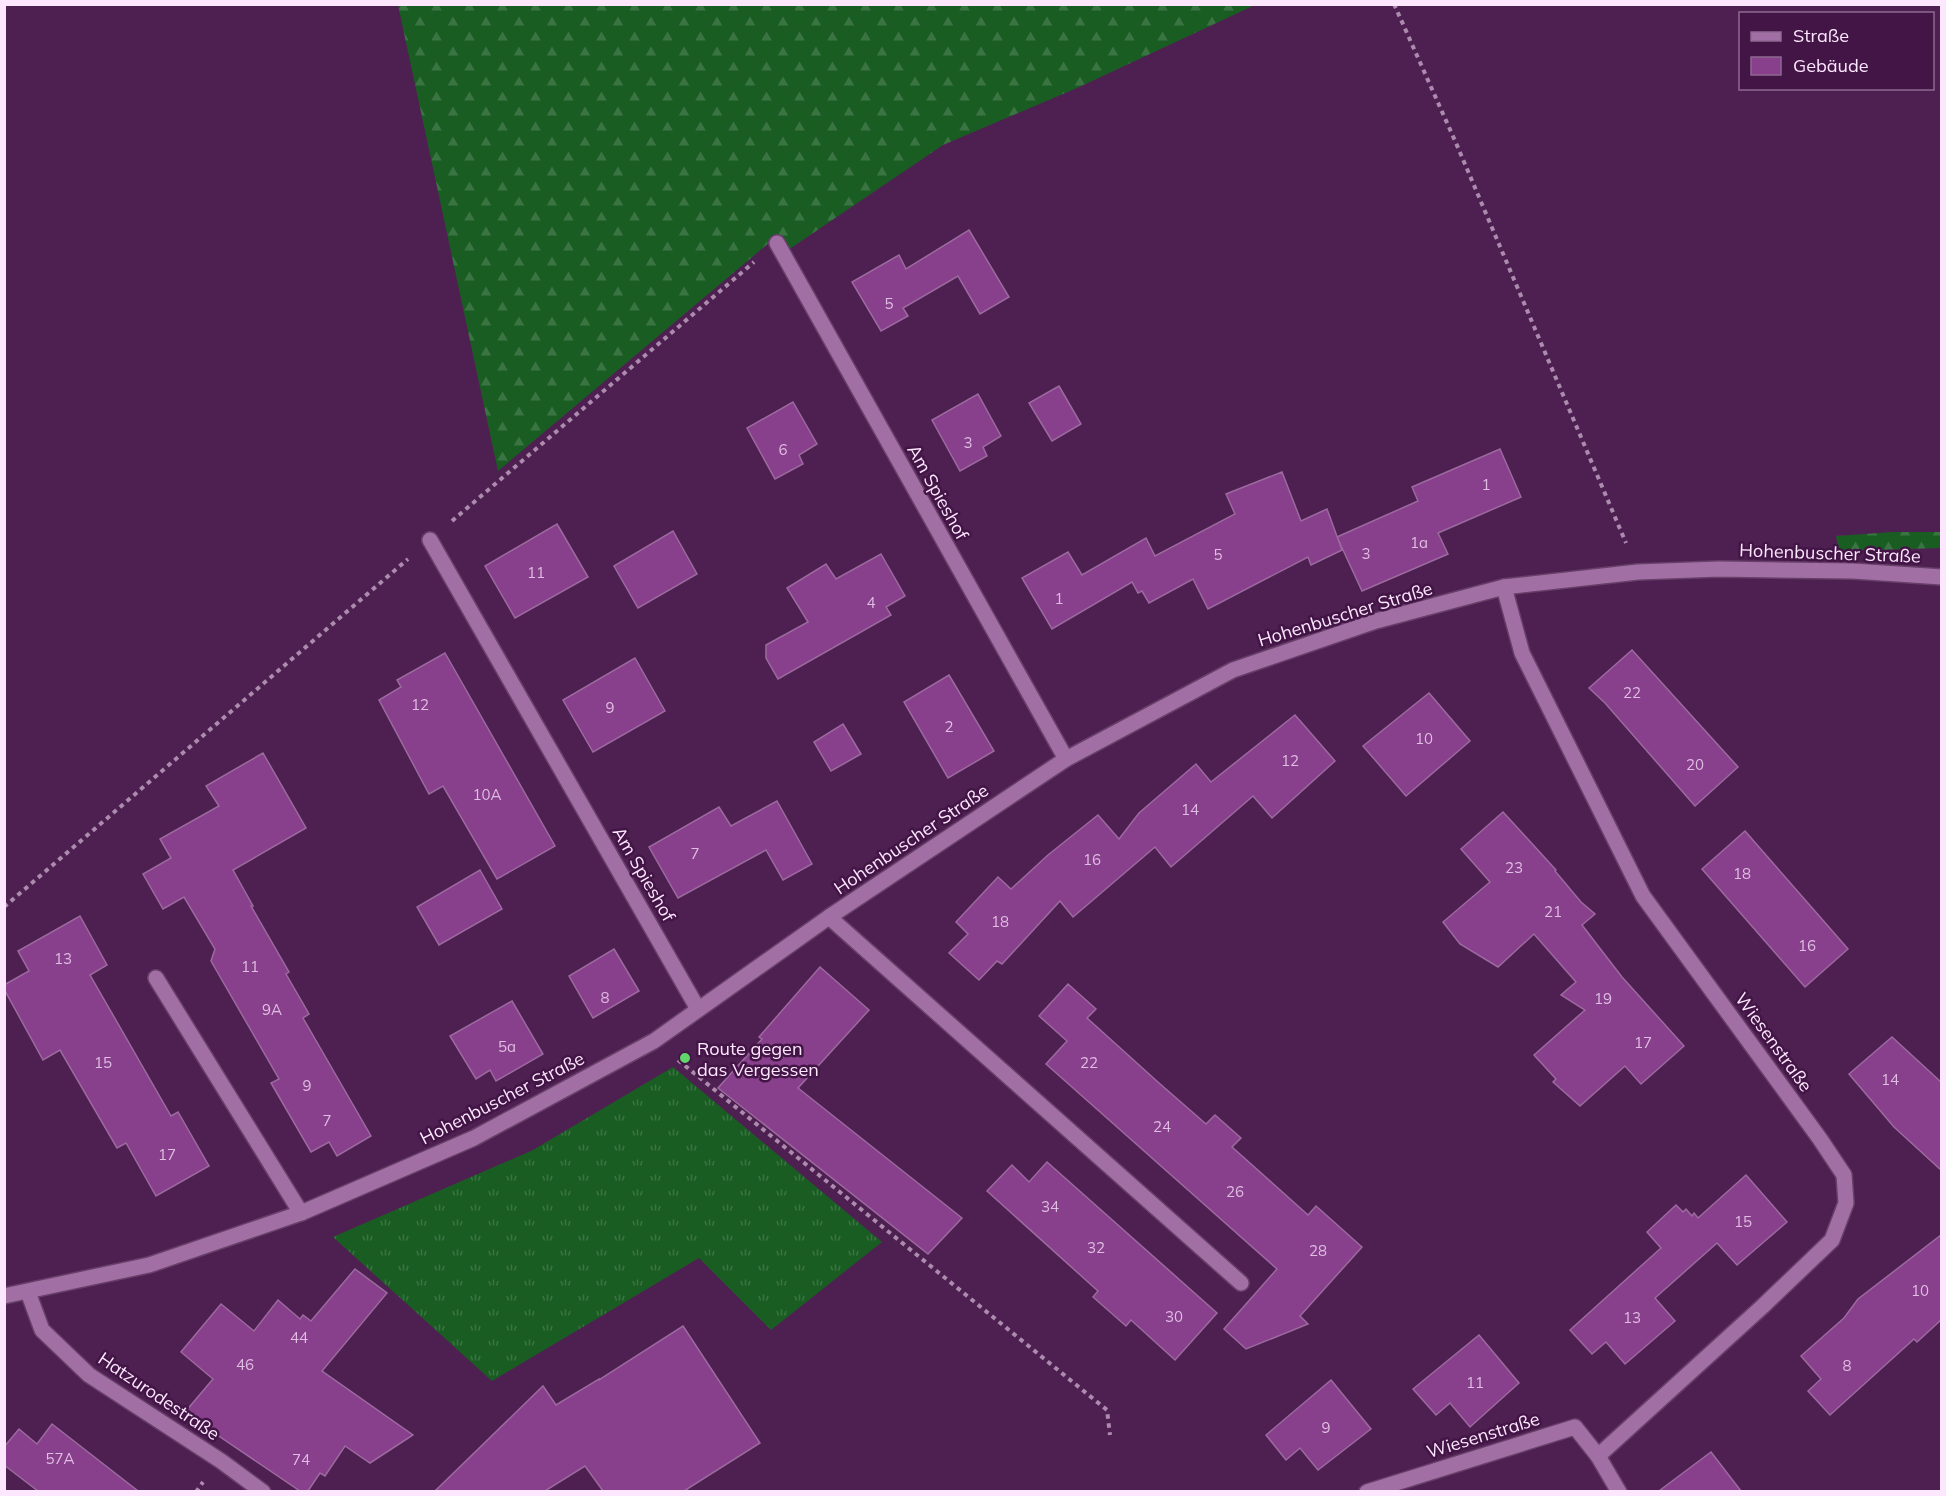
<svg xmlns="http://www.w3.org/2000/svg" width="1946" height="1496" font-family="Mulish,sans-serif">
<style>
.grass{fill:url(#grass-tufts)}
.forest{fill:url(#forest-firs)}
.building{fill:#883f8c;stroke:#9c6a9f;stroke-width:1.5}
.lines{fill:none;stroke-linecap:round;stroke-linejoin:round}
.minor-casing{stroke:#673f69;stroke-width:18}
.tertiary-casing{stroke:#673f69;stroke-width:18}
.path{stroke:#ac8bae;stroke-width:4;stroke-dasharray:4.5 4.5;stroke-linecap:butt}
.minor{stroke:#a26fa5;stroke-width:15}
.tertiary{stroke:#a26fa5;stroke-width:15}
.poi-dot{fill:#60d56a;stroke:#431546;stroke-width:2}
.labels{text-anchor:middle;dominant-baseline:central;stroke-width:5;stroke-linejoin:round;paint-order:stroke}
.number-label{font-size:15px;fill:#e0bde2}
.street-label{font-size:18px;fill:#fde7fe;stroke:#431546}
.poi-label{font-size:18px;fill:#fde7fe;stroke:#431546;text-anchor:start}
</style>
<defs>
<pattern id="grass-tufts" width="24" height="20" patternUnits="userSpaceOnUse" patternTransform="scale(1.5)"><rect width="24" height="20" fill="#195d22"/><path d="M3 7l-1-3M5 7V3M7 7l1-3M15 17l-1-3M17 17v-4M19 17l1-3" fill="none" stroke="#3b7443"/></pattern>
<pattern id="forest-firs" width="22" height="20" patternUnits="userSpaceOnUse" patternTransform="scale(1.5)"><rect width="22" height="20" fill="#195d22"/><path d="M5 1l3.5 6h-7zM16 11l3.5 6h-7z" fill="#3b7443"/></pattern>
</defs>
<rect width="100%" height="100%" fill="#4e2051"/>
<path class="grass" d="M673,1067L882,1242L771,1330L699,1258L492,1381L333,1237L533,1150Z"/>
<g class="forest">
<path d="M398,5H1255L1077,88L943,145L788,250L776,237L498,471Z"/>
<path d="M1893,532H1941V548L1839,551L1836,536Z"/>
</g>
<g class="building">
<path d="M969,230L1009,297L980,314L958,276L903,308L908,316L881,331L852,282L899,255L906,269Z"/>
<path d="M1059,386L1081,424L1052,441L1029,403Z"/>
<path d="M978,394L1001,436L983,447L987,456L960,471L932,420Z"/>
<path d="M793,402L817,444L799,455L803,464L775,479L747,428Z"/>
<path d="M1500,449L1521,497L1438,533L1448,554L1362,591L1337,537L1418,501L1412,487Z"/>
<path d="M1282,472L1301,521L1327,509L1342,550L1311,565L1308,557L1208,609L1193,579L1149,603L1142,591L1138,593L1132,582L1052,629L1022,578L1068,552L1082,575L1146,538L1155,556L1235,514L1226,494Z"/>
<path d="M557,524L588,577L515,618L485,566Z"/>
<path d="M673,531L697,574L638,608L614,566Z"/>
<path d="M881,554L905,596L886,607L891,615L778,679L766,658V645L808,622L787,588L826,564L836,579Z"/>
<path d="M1632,650L1738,767L1695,806L1605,703L1589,688Z"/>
<path d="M445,653L555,846L497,879L443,786L429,794L379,700L401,687L397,680Z"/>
<path d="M635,658L665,711L593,752L563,700Z"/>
<path d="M949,675L994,751L948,778L904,702Z"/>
<path d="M1429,693L1470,741L1406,796L1363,746Z"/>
<path d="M1295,715L1335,761L1272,818L1253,796L1171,867L1155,847L1073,917L1060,901L1002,964L997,961L979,980L949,953L968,934L956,922L998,877L1011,889L1048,855L1098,815L1119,839L1139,813L1196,764L1211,782Z"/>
<path d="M843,724L861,754L831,771L814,742Z"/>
<path d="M263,753L306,828L233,870L253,906H251L289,972L286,974L309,1014L303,1018L371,1136L337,1156L329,1142L311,1152L271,1083L279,1079L211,961L215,949L184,897L163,909L143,874L171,858L160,839L219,806L206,786Z"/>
<path d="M777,801L812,864L783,880L766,850L678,898L649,847L719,807L731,826Z"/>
<path d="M1503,812L1556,870L1555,871L1581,902L1595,914L1582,925L1622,977L1684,1046L1641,1084L1625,1066L1580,1106L1553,1082L1556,1079L1534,1055L1585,1010L1561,995L1576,982L1534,934L1498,967L1460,944L1443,922L1490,882L1461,849Z"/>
<path d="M1745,831L1848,949L1805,987L1702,869Z"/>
<path d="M480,870L502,909L439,945L417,907Z"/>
<path d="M80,916L107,965L90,975L171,1116L178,1112L209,1166L156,1196L126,1143L117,1148L60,1050L43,1060L4,989V985L29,971L18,951Z"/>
<path d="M614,949L639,991L593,1018L569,976Z"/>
<path d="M820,967L869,1010L798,1088L962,1218L928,1254L718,1088L762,1039L759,1037Z"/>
<path d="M1068,984L1096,1009L1087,1018L1159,1083L1206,1124L1215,1115L1241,1138L1232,1147L1308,1215L1316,1206L1362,1247L1300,1316L1308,1324L1246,1349L1224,1329L1277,1269L1046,1064L1067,1041L1039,1016Z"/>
<path d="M512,1001L543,1054L496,1081L490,1070L476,1079L450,1036Z"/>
<path d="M1892,1037L1941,1082V1170L1894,1127L1849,1074Z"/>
<path d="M1047,1162L1217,1313L1175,1360L1131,1320L1126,1326L1093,1297L1098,1291L987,1191L1012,1165L1029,1182Z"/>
<path d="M1746,1175L1787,1222L1737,1265L1717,1243L1655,1298L1675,1321L1625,1364L1606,1342L1592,1354L1570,1330L1661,1248L1647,1232L1676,1205L1683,1212L1686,1209L1692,1216L1694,1213L1698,1218Z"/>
<path d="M1941,1235V1320L1917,1342L1914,1339L1830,1415L1808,1391L1821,1379L1801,1356L1844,1318L1858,1299Z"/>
<path d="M355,1269L387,1293L322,1371L413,1435L370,1463L345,1446L325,1476L320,1473L308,1491H300L201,1424L202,1423L186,1411L213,1379L181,1352L221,1304L254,1331L278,1300L300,1319L303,1315L311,1321Z"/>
<path d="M683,1326L760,1443L684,1491H603L585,1466L545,1491H435L543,1386L556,1405L599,1379V1380Z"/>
<path d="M1479,1335L1519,1383L1470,1427L1450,1403L1436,1415L1413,1389Z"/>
<path d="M1331,1380L1371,1429L1318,1470L1300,1448L1286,1460L1266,1435Z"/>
<path d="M52,1424L138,1491H38L4,1465V1447L19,1429L37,1444Z"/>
<path d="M1711,1452L1741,1491H1659Z"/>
</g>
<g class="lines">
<g class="minor-casing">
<g id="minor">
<path d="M777,243L1066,759"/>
<path d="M430,540L698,1009"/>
<path d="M1504,587L1522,653L1643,896L1820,1139L1844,1175L1846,1203L1832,1240L1763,1306L1598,1456"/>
<path d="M829,917L1241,1283"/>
<path d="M156,978L301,1213"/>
<path d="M28,1292L42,1330L89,1375L221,1461L263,1492"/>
<path d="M1367,1492L1575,1427L1598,1456L1619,1492"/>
</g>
</g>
<g class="tertiary-casing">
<path id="tertiary" d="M4,1296L149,1265L301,1213L474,1138L654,1041L829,917L1066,759L1233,670L1376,621L1504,587L1638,572L1719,569L1853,571L1942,577"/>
</g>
<g class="path">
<path d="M1394,4L1456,143L1626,543"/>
<path d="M452,521L754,262"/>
<path d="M4,907L408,559"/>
<path d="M678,1060L1107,1410L1110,1435"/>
<path d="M196,1492L203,1482"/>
</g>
<use href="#minor" class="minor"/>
<use href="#tertiary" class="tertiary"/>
</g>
<circle class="poi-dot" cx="685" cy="1058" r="6"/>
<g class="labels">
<g class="number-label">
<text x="889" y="303">5</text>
<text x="968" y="442">3</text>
<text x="783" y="449">6</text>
<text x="1486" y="484">1</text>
<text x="1419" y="542">1a</text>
<text x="1366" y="553">3</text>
<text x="1218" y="554">5</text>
<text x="536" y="572">11</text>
<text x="1059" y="598">1</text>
<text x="871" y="602">4</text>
<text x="1632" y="692">22</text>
<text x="420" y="704">12</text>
<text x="610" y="707">9</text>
<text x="949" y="726">2</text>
<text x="1424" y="738">10</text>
<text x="1290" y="760">12</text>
<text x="1695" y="764">20</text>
<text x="487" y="794">10A</text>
<text x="1190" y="809">14</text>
<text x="695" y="853">7</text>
<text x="1092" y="859">16</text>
<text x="1514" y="867">23</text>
<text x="1742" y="873">18</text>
<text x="1553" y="911">21</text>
<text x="1000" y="921">18</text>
<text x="1807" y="945">16</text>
<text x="63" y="958">13</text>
<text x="250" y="966">11</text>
<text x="605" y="997">8</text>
<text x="1603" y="998">19</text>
<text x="272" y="1009">9A</text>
<text x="1643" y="1042">17</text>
<text x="507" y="1046">5a</text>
<text x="103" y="1062">15</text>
<text x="1089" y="1062">22</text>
<text x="1890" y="1079">14</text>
<text x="307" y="1085">9</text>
<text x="327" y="1120">7</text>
<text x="1162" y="1126">24</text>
<text x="167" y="1154">17</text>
<text x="1235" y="1191">26</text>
<text x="1050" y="1206">34</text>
<text x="1743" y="1221">15</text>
<text x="1096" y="1247">32</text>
<text x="1318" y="1250">28</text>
<text x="1920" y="1290">10</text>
<text x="1174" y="1316">30</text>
<text x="1632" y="1317">13</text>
<text x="299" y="1337">44</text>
<text x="245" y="1364">46</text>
<text x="1847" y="1365">8</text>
<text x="1475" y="1382">11</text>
<text x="1326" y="1427">9</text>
<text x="60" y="1458">57A</text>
<text x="301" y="1459">74</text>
</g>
<g class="street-label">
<text transform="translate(938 492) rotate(61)">Am Spieshof</text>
<text transform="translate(1830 553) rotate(2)">Hohenbuscher Straße</text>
<text transform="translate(1345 614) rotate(-17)">Hohenbuscher Straße</text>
<text transform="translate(911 839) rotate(-34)">Hohenbuscher Straße</text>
<text transform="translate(644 874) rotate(60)">Am Spieshof</text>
<text transform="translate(1774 1042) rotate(54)">Wiesenstraße</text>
<text transform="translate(502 1098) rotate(-27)">Hohenbuscher Straße</text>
<text transform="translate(159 1396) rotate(34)">Hatzurodestraße</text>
<text transform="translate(1483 1435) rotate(-17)">Wiesenstraße</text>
</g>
<g class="poi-label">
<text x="697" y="1048">Route gegen<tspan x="697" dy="21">das Vergessen</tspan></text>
</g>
</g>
<rect width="1946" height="1496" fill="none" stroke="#fde7fe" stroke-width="12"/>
<rect x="1739" y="12" width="195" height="78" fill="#431546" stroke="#8d6990" stroke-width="1.5"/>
<rect x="1751" y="32" width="30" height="9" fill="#a26fa5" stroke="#8d6990" stroke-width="1.5"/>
<text x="1793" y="42" font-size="18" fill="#fde7fe">Straße</text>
<rect x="1751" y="57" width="30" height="18" fill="#883f8c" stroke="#8d6990" stroke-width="1.5"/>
<text x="1793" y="72" font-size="18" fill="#fde7fe">Gebäude</text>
</svg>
